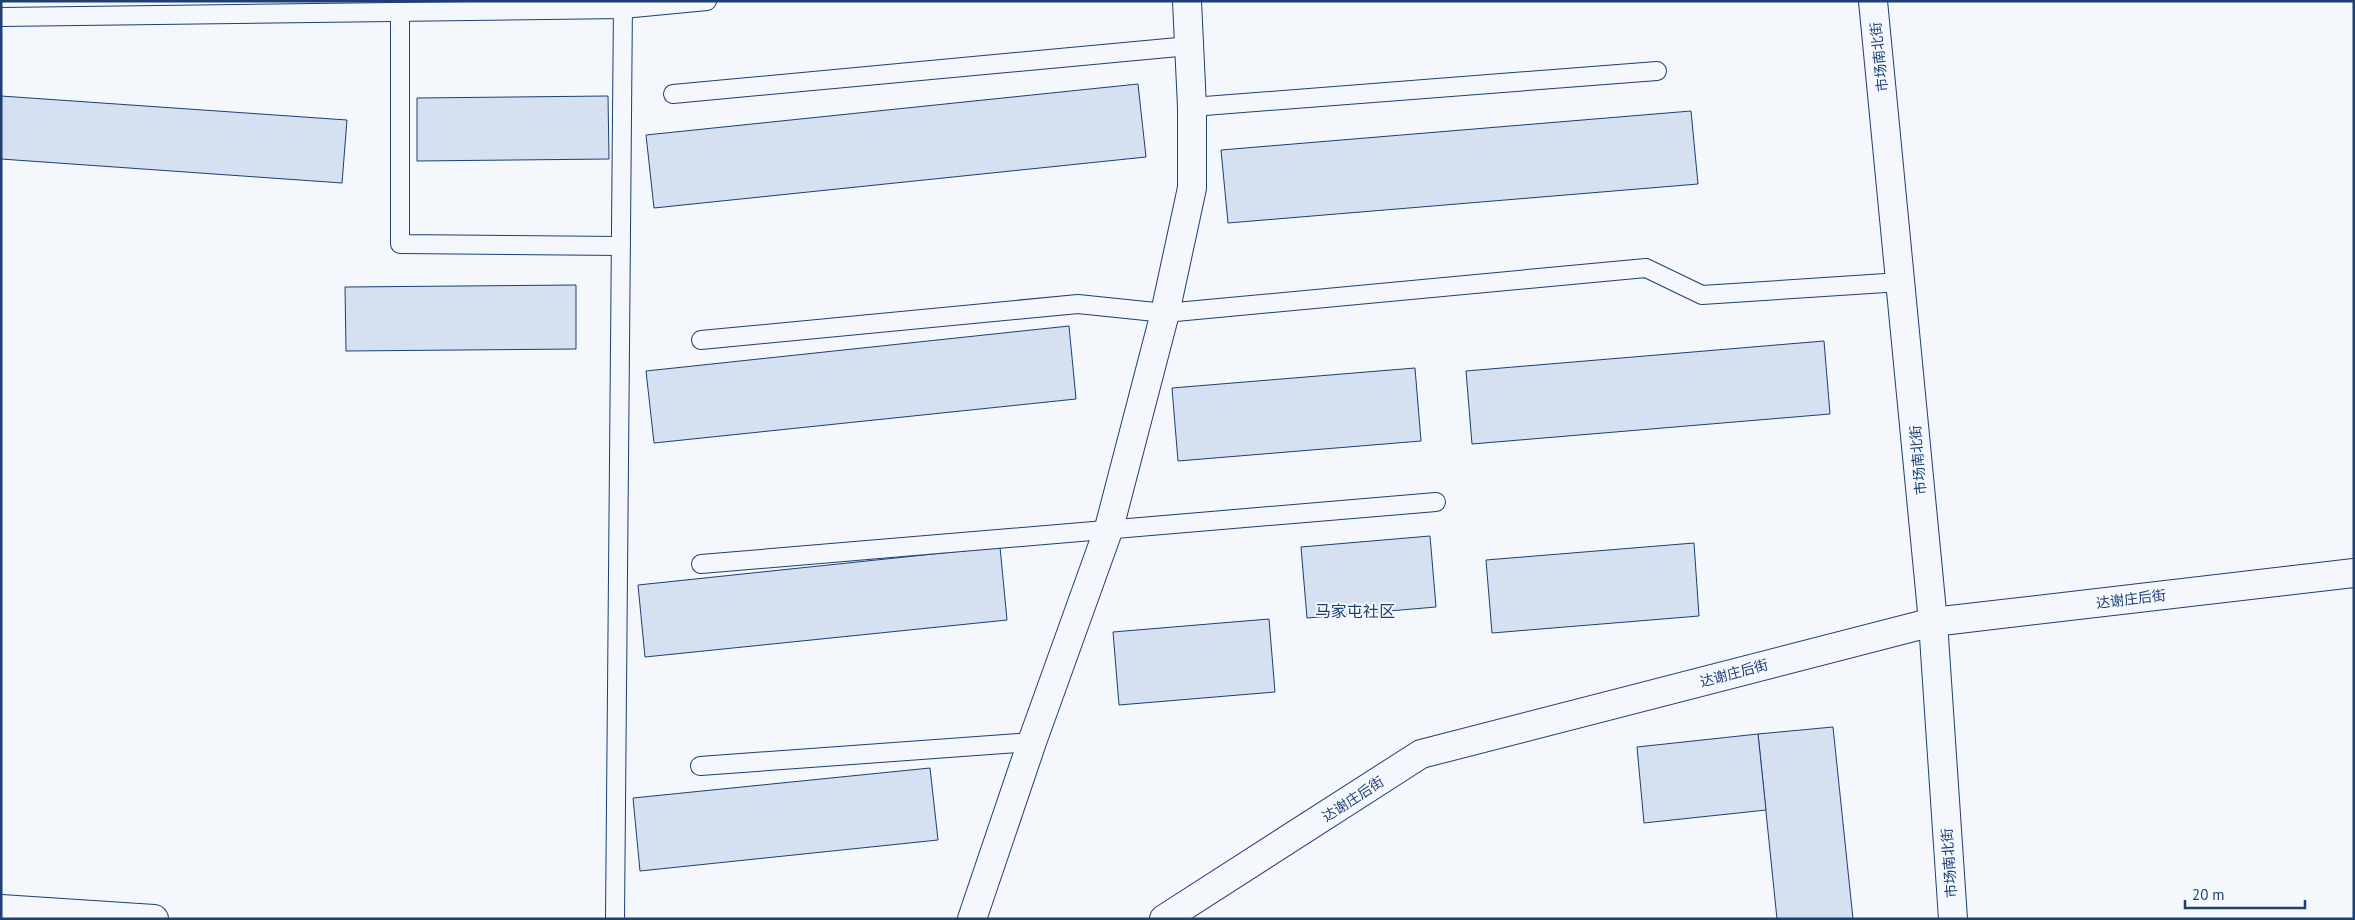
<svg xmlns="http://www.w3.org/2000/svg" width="2355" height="920" font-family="'PT Sans','Noto Sans SC',sans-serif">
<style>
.building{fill:#d5e0f0;stroke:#1d3f73}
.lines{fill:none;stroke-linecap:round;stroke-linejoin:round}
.service-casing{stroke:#1d3f73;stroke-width:20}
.minor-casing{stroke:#1d3f73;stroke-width:30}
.tertiary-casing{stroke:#1d3f73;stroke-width:30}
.service{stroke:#f4f7fb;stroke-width:18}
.minor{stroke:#f4f7fb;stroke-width:28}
.tertiary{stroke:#f4f7fb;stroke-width:28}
.labels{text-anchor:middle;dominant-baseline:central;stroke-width:4;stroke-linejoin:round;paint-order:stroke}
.street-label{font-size:14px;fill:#1d3f73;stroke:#f4f7fb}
.quarter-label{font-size:16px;fill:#1d3f73;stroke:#f4f7fb}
</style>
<rect width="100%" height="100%" fill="#f4f7fb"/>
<g class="building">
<path d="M1138,84L1146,157L654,208L646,135Z"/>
<path d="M1,96L347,120L342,183L1,159Z"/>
<path d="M608,96L609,159L417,161V98Z"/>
<path d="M1691,111L1698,184L1228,223L1221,150Z"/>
<path d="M576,285V349L346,351L345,287Z"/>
<path d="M1069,326L1076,399L654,443L646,371Z"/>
<path d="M1824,341L1830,414L1472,444L1466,371Z"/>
<path d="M1415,368L1421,441L1178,461L1172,388Z"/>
<path d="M1430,536L1436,607L1307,618L1301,547Z"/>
<path d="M1694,543L1699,616L1492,633L1486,560Z"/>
<path d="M1000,547L1007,620L645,657L638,585Z"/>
<path d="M1269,619L1275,692L1119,705L1113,632Z"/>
<path d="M1833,727L1853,919H1777L1758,734Z"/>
<path d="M1758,734L1766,810L1644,823L1637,747Z"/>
<path d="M930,768L938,840L640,871L633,798Z"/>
</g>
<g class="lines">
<g class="service-casing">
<g id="service">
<path d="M400,12V244L621,246"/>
<path d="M1,17L623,9L707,1"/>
<path d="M673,94L1189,46"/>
<path d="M1192,107L1657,71"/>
<path d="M701,340L1078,304L1165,313L1646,268L1702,295L1901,282"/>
<path d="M701,564L1436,502"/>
<path d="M700,766L1032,742"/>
<path d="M615,919L623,1"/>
</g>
</g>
<g class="minor-casing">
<g id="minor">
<path d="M1,909L154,919"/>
<path d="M972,919L1032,742L1109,528L1165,313L1192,188V107L1187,1"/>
<path d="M1164,919L1421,754L1933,622L2354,573"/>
</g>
</g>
<g class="tertiary-casing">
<path id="tertiary" d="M1873,1L1933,622L1953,919"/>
</g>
<use href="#service" class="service"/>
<use href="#minor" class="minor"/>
<use href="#tertiary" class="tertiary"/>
</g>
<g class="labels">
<g class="street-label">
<text transform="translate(1879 57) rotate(-96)">市场南北街</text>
<text transform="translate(1918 460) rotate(-95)">市场南北街</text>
<text transform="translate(2131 599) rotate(-7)">达谢庄后街</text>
<text transform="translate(1734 673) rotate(-15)">达谢庄后街</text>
<text transform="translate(1353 799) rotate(-33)">达谢庄后街</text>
<text transform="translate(1949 863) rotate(-94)">市场南北街</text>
</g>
<g class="quarter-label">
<text x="1355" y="611">马家屯社区</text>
</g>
</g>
<rect width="2355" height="920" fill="none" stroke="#1d3f73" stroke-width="5"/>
<path d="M2185 900v8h120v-8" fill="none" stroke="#1d3f73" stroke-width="2.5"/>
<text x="2192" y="900" font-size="15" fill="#1d3f73" stroke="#f4f7fb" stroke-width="4" paint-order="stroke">20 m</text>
</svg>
